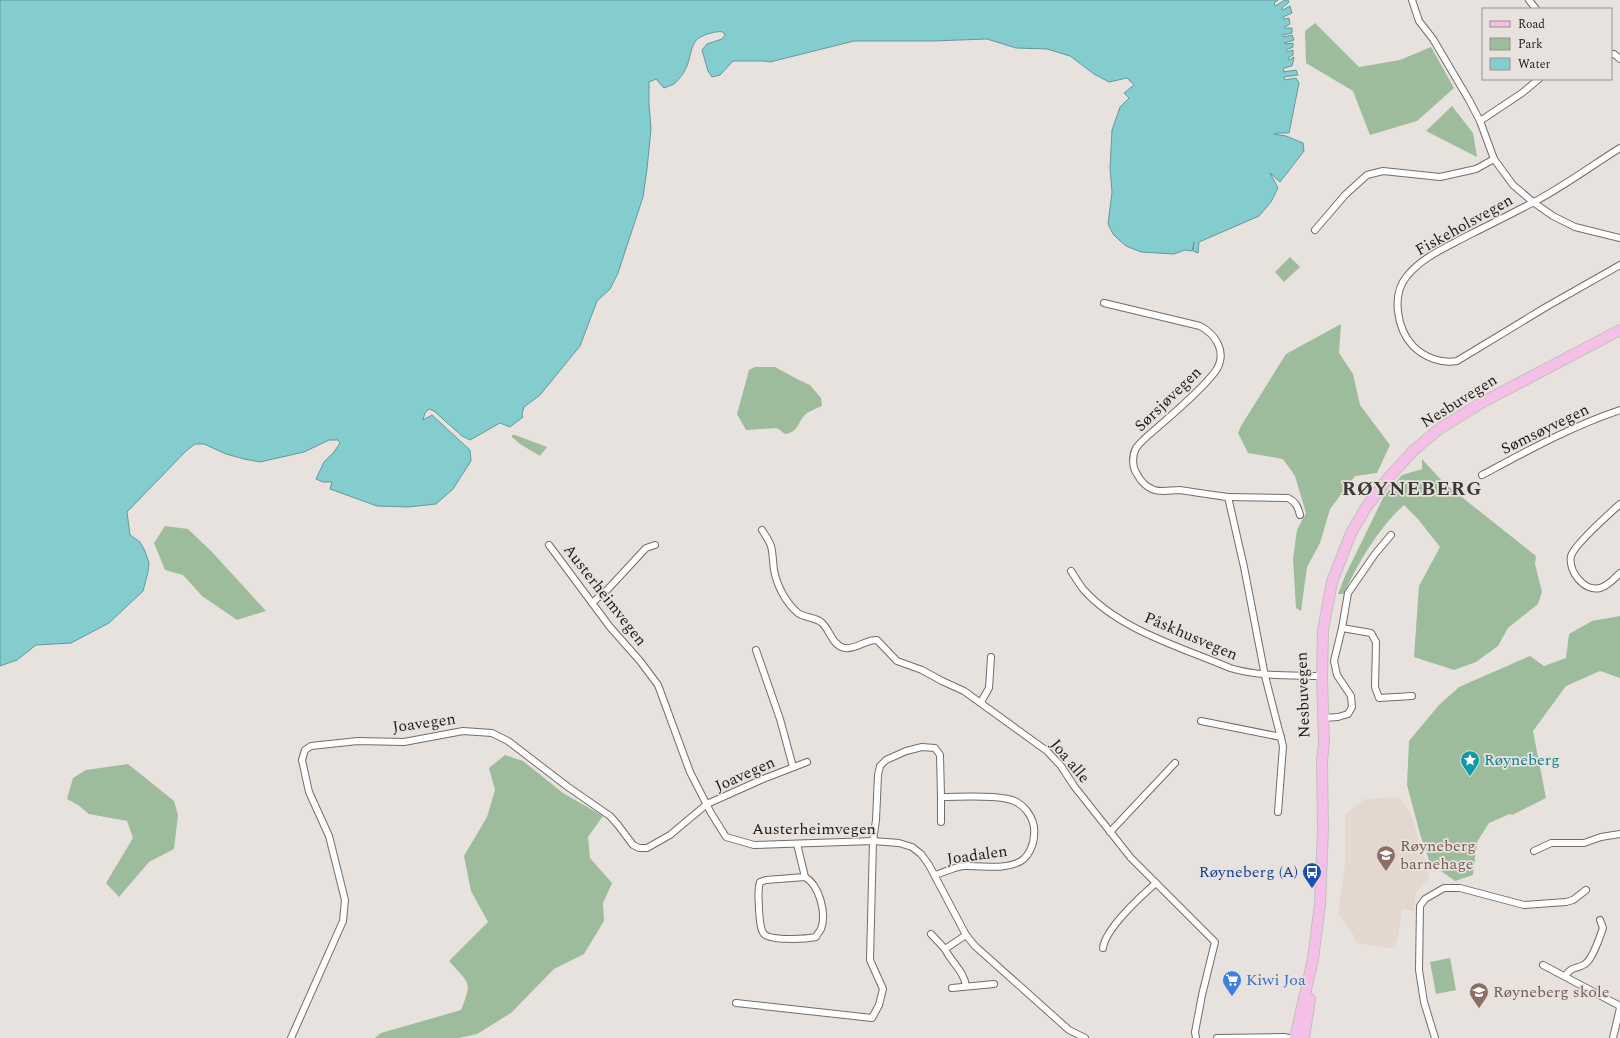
<svg xmlns="http://www.w3.org/2000/svg" width="1620" height="1038" font-family="Spectral,serif">
<style>
.built{fill:#e4d7cf}
.green{fill:#9dbc9b}
.water{fill:#83cdce;stroke:#659899}
.lines{fill:none;stroke-linecap:round;stroke-linejoin:round}
.minor-casing{stroke:#726d6a;stroke-width:8}
.primary-casing{stroke:#c0c0bf;stroke-width:12}
.minor{stroke:#fff;stroke-width:6}
.primary{stroke:#f5c0e7;stroke-width:10}
.labels{text-anchor:middle;dominant-baseline:central;stroke-width:3.5;stroke-linejoin:round;paint-order:stroke}
.street-label{font-size:16px;fill:#1f1d1c;stroke:#e8e2df}
.culture-label{font-size:16px;fill:#0d838f;stroke:#e8e2df;text-anchor:start}
.education-label{font-size:16px;fill:#785e54;stroke:#e8e2df;text-anchor:start}
.transit-label{font-size:16px;fill:#164399;stroke:#e8e2df;text-anchor:end}
.shop-label{font-size:16px;fill:#366cbe;stroke:#e8e2df;text-anchor:start}
.district-label{font-size:20px;font-weight:bold;letter-spacing:1px;fill:#3d3936;stroke:#e8e2df}
</style>
<rect width="100%" height="100%" fill="#e8e2df"/>
<path class="built" d="M1399,797L1412,816L1430,877L1416,892L1414,911L1402,909L1398,937L1395,946L1386,948L1356,943L1353,934L1338,913L1345,866V815L1365,799Z"/>
<g class="green">
<path d="M1315,23L1359,67L1400,60L1431,47L1454,88L1417,121L1370,135L1353,91L1306,63L1305,31Z"/>
<path d="M1452,106L1473,133L1477,157L1426,131Z"/>
<path d="M1290,257L1300,267L1284,282L1275,272Z"/>
<path d="M1341,324L1339,353L1353,374L1360,405L1390,445L1377,473L1355,476L1330,509L1320,543L1307,567L1301,611L1296,608L1293,559L1297,530L1306,513L1295,476L1283,459L1248,453L1238,433L1241,426L1286,354Z"/>
<path d="M755,367H775L797,379L810,385L821,398L822,406C817,408 812,410 807,413C797,421 800,432 785,434L777,428L746,430L737,414L749,370Z"/>
<path d="M512,435H515L547,447L540,456L520,444L512,437Z"/>
<path d="M1422,459L1444,483L1536,556L1535,564L1542,592L1538,604L1508,628L1498,646L1476,662L1454,670L1414,657L1419,586L1440,547L1418,519L1404,505C1380,526 1357,564 1344,594H1338L1345,576L1384,496L1402,475L1422,469Z"/>
<path d="M165,526L188,529L211,551L266,611L237,620L202,596L183,575L165,570L154,543Z"/>
<path d="M1620,616V678L1600,671L1566,686L1533,731L1546,798L1512,815L1510,814L1489,823L1477,842L1473,875L1455,881L1430,863L1420,834L1407,785L1409,741L1439,705L1459,687L1530,656L1544,666L1566,658L1569,634L1592,621Z"/>
<path d="M505,755L523,761L563,793L603,816L588,837L590,858L612,883L603,903L604,921L584,954L554,969L511,1013L477,1034L459,1038H375L381,1033L461,1010C473,980 469,984 449,961L488,922L471,891L464,856L487,817L495,790L489,768Z"/>
<path d="M128,764L174,801L178,815L174,849L149,862L119,897L106,883L133,838L127,821L89,814L78,805L67,799L73,778L86,770Z"/>
<path d="M1450,958L1456,990L1436,994L1430,962Z"/>
</g>
<path class="water" d="M0,0H1278L1274,3L1275,6L1285,0H1288L1289,2L1282,8L1283,10L1290,6L1292,13L1283,17L1284,19L1289,18L1290,24L1284,27L1285,28H1292V33L1283,35L1284,37L1292,35L1294,40L1284,43L1286,44L1293,43V47L1286,50L1287,52L1293,50V55L1288,58L1289,60L1294,57L1292,66L1284,68L1283,72L1296,70L1298,75L1284,77L1285,80L1296,78L1299,83L1289,133H1277L1274,134L1286,136L1303,143L1304,151L1280,182L1270,173L1278,188L1271,202L1259,216L1199,242L1198,253L1193,251L1194,242L1192,251L1185,250L1174,254L1141,252L1126,246L1118,239L1113,234L1108,224L1112,192L1110,168L1112,130L1120,107L1129,98L1124,93L1134,85L1127,78L1109,82L1094,74L1070,56L1047,49L1016,48L987,39L932,41H854L770,62L764,61H733L720,75L712,77L708,71L702,50L707,44L722,39L725,35L723,32C719,31 716,32 711,33C691,38 693,47 688,63C686,70 680,79 674,84L664,88L656,79L649,82V104L651,129L647,169L643,197L618,273L610,289L597,301L580,346L540,395L524,407L522,414L523,417L510,427L500,423L470,440L462,436L434,411L429,409L425,413L423,420L432,415L470,450L471,461L453,489L436,504L408,507L377,506L330,489L332,482H323L316,479L324,462L334,452L340,443L338,440H329L304,452L260,462L244,459L226,454L204,444H195L186,451L127,512L130,535L140,542L145,551L149,563L148,572L143,591L109,623L71,643L36,645L17,660L0,666Z"/>
<g class="lines">
<g class="minor-casing">
<g id="minor">
<path d="M1412,0L1419,21L1433,39L1469,100L1480,121L1494,159L1513,185L1533,202L1553,216L1575,227L1620,238"/>
<path d="M1529,0L1536,9"/>
<path d="M1611,54H1614L1620,59"/>
<path d="M1480,121L1522,93L1539,79"/>
<path d="M1620,148C1591,166 1563,187 1532,203C1511,214 1489,225 1467,236C1447,247 1422,257 1407,276C1391,295 1397,329 1413,346C1424,357 1441,364 1457,361L1546,307L1620,265"/>
<path d="M1315,230L1345,195L1367,175L1383,171L1440,177L1476,169L1494,159"/>
<path d="M1104,303L1200,326C1215,334 1227,351 1217,369C1205,387 1175,412 1158,427C1151,433 1142,440 1136,448C1132,456 1132,467 1137,474C1140,480 1145,486 1152,489C1159,493 1171,490 1179,490C1195,492 1211,495 1228,497L1244,567L1265,676L1283,746L1278,812"/>
<path d="M1482,475C1527,451 1572,426 1620,410"/>
<path d="M1228,497L1288,498C1296,502 1298,507 1300,515"/>
<path d="M1620,504C1610,513 1574,545 1571,556C1568,571 1584,592 1600,588C1608,586 1615,578 1620,573"/>
<path d="M762,530C765,535 769,540 771,546C773,554 773,563 774,570C777,586 786,603 798,613C805,618 814,617 821,622C830,629 832,646 845,648C856,650 866,639 877,640L897,661L922,670L942,681L964,691L1047,751L1061,766L1074,786L1131,858L1215,942L1202,995L1195,1032L1196,1038"/>
<path d="M549,545L610,627L640,661L658,685L690,772L711,813L726,837L754,845L873,841L899,843L912,847L921,854L929,865L966,935L975,946L1069,1030L1085,1038"/>
<path d="M1071,571C1075,577 1079,584 1083,589C1119,630 1181,647 1230,668C1260,677 1290,675 1322,676"/>
<path d="M592,603L608,589L646,548L655,545"/>
<path d="M1342,628L1371,633L1376,642L1375,687L1379,698L1412,696"/>
<path d="M756,650L780,719L793,767"/>
<path d="M981,702L989,688L991,657"/>
<path d="M1323,718L1338,717L1348,714L1352,707L1351,696L1337,675L1334,661L1342,628L1348,593L1375,554L1391,535"/>
<path d="M1201,721L1281,737"/>
<path d="M941,797V822"/>
<path d="M1110,832L1175,763"/>
<path d="M797,844L805,877"/>
<path d="M1534,851L1551,843H1584L1601,837L1620,834"/>
<path d="M805,877C819,885 827,913 821,929C820,931 817,934 816,937C806,939 771,941 764,934C759,928 760,917 759,910C759,900 757,892 760,882L766,880Z"/>
<path d="M931,934L945,949"/>
<path d="M966,935L945,949C951,962 964,971 966,986"/>
<path d="M1103,948C1105,929 1141,896 1156,883"/>
<path d="M1543,965L1620,1006"/>
<path d="M1565,976C1573,965 1576,970 1585,964C1593,959 1600,936 1603,928L1600,920"/>
<path d="M952,988L994,984"/>
<path d="M736,1003L872,1018L879,1005L883,989L870,960L873,841L876,820L878,775L880,766L886,760L906,751L922,747L935,748L940,755L941,797C961,797 989,795 1008,799C1024,802 1036,819 1034,835C1034,844 1029,856 1021,861C1003,871 983,865 964,866C954,867 945,872 935,875"/>
<path d="M291,1038L343,921L345,900L329,836L309,792L302,760L305,750L311,746L358,741L404,742L463,731L492,733L508,741L568,787L610,816L618,825L633,845L639,848H647L670,835L707,804L763,779L807,762"/>
<path d="M1217,1038L1284,1037L1289,1038"/>
<path d="M1435,1038L1424,1002L1419,970L1420,906L1425,899L1444,888H1460L1524,905L1566,902L1573,900L1586,890"/>
<path d="M1613,1038L1620,1008"/>
</g>
</g>
<g class="primary-casing">
<g id="primary">
<path d="M1295,1038L1313,959L1320,904L1323,828L1322,761L1324,742L1322,676L1323,630L1332,582L1351,533L1367,506L1390,476L1414,450L1439,429L1483,402L1620,330"/>
<path d="M1304,1038L1310,999"/>
</g>
</g>
<use href="#minor" class="minor"/>
<use href="#primary" class="primary"/>
</g>
<defs>
<g id="sight-pin" transform="scale(1)"><path d="M0 17L-7.5 6A9.5 9.5 0 1 1 7.5 6Z" fill="#0f9aa8" stroke="#e8e2df"/><path d="M0-6L1.8-2.2L6-1.7L2.9 1.2L3.7 5.4L0 3.3L-3.7 5.4L-2.9 1.2L-6-1.7L-1.8-2.2Z" fill="#fff"/></g>
<g id="school-pin" transform="scale(1)"><path d="M0 17L-7.5 6A9.5 9.5 0 1 1 7.5 6Z" fill="#8d6e63" stroke="#e8e2df"/><path d="M0-5L7-2L0 1L-7-2ZM-4 1L0 2.5L4 1V4Q0 6-4 4Z" fill="#fff"/></g>
<g id="bus-pin" transform="scale(1)"><path d="M0 17L-7.5 6A9.5 9.5 0 1 1 7.5 6Z" fill="#1a4fb4" stroke="#e8e2df"/><path d="M-5-6H5V4H4V6H2V4H-2V6H-4V4H-5ZM-3.5-4V0h7V-4ZM-3.5 1.2v1.5H-2V1.2ZM2 1.2v1.5H3.5V1.2Z" fill="#fff"/></g>
<g id="supermarket-pin" transform="scale(1)"><path d="M0 17L-7.5 6A9.5 9.5 0 1 1 7.5 6Z" fill="#3f7fe0" stroke="#e8e2df"/><path d="M-6-5.5h2.5l.6 2H6L4.5 2H-2.5L-4.4-4H-6ZM-1.5 3.2a1.3 1.3 0 1 0 .1 0ZM3 3.2a1.3 1.3 0 1 0 .1 0Z" fill="#fff"/></g>
</defs>
<g fill-rule="evenodd">
<use href="#sight-pin" x="1470" y="760"/>
<use href="#school-pin" x="1386" y="855"/>
<use href="#bus-pin" x="1312" y="872"/>
<use href="#supermarket-pin" x="1232" y="980"/>
<use href="#school-pin" x="1479" y="992"/>
</g>
<g class="labels">
<g class="street-label">
<text transform="translate(1464 225) rotate(-29)">Fiskeholsvegen</text>
<text transform="translate(1168 399) rotate(-44)">Sørsjøvegen</text>
<text transform="translate(1459 401) rotate(-32)">Nesbuvegen</text>
<text transform="translate(1545 429) rotate(-26)">Sømsøyvegen</text>
<text transform="translate(605 595) rotate(52)">Austerheimvegen</text>
<text transform="translate(1191 636) rotate(23)">Påskhusvegen</text>
<text transform="translate(1303 695) rotate(-92)">Nesbuvegen</text>
<text transform="translate(424 723) rotate(-8)">Joavegen</text>
<text transform="translate(1070 761) rotate(50)">Joa alle</text>
<text transform="translate(745 774) rotate(-24)">Joavegen</text>
<text x="814" y="829">Austerheimvegen</text>
<text transform="translate(977 855) rotate(-8)">Joadalen</text>
</g>
<g class="culture-label">
<text x="1484" y="760">Røyneberg</text>
</g>
<g class="education-label">
<text x="1400" y="846">Røyneberg<tspan x="1400" dy="18">barnehage</tspan></text>
<text x="1493" y="992">Røyneberg skole</text>
</g>
<g class="transit-label">
<text x="1298" y="872">Røyneberg (A)</text>
</g>
<g class="shop-label">
<text x="1246" y="980">Kiwi Joa</text>
</g>
<g class="district-label">
<text x="1412" y="489">RØYNEBERG</text>
</g>
</g>
<rect x="1482" y="8" width="130" height="72" fill="#e8e2df" stroke="#989391"/>
<rect x="1490" y="21" width="20" height="6" fill="#f5c0e7" stroke="#989391"/>
<text x="1518" y="28" font-size="12" fill="#1f1d1c">Road</text>
<rect x="1490" y="38" width="20" height="12" fill="#9dbc9b" stroke="#989391"/>
<text x="1518" y="48" font-size="12" fill="#1f1d1c">Park</text>
<rect x="1490" y="58" width="20" height="12" fill="#83cdce" stroke="#989391"/>
<text x="1518" y="68" font-size="12" fill="#1f1d1c">Water</text>
</svg>
